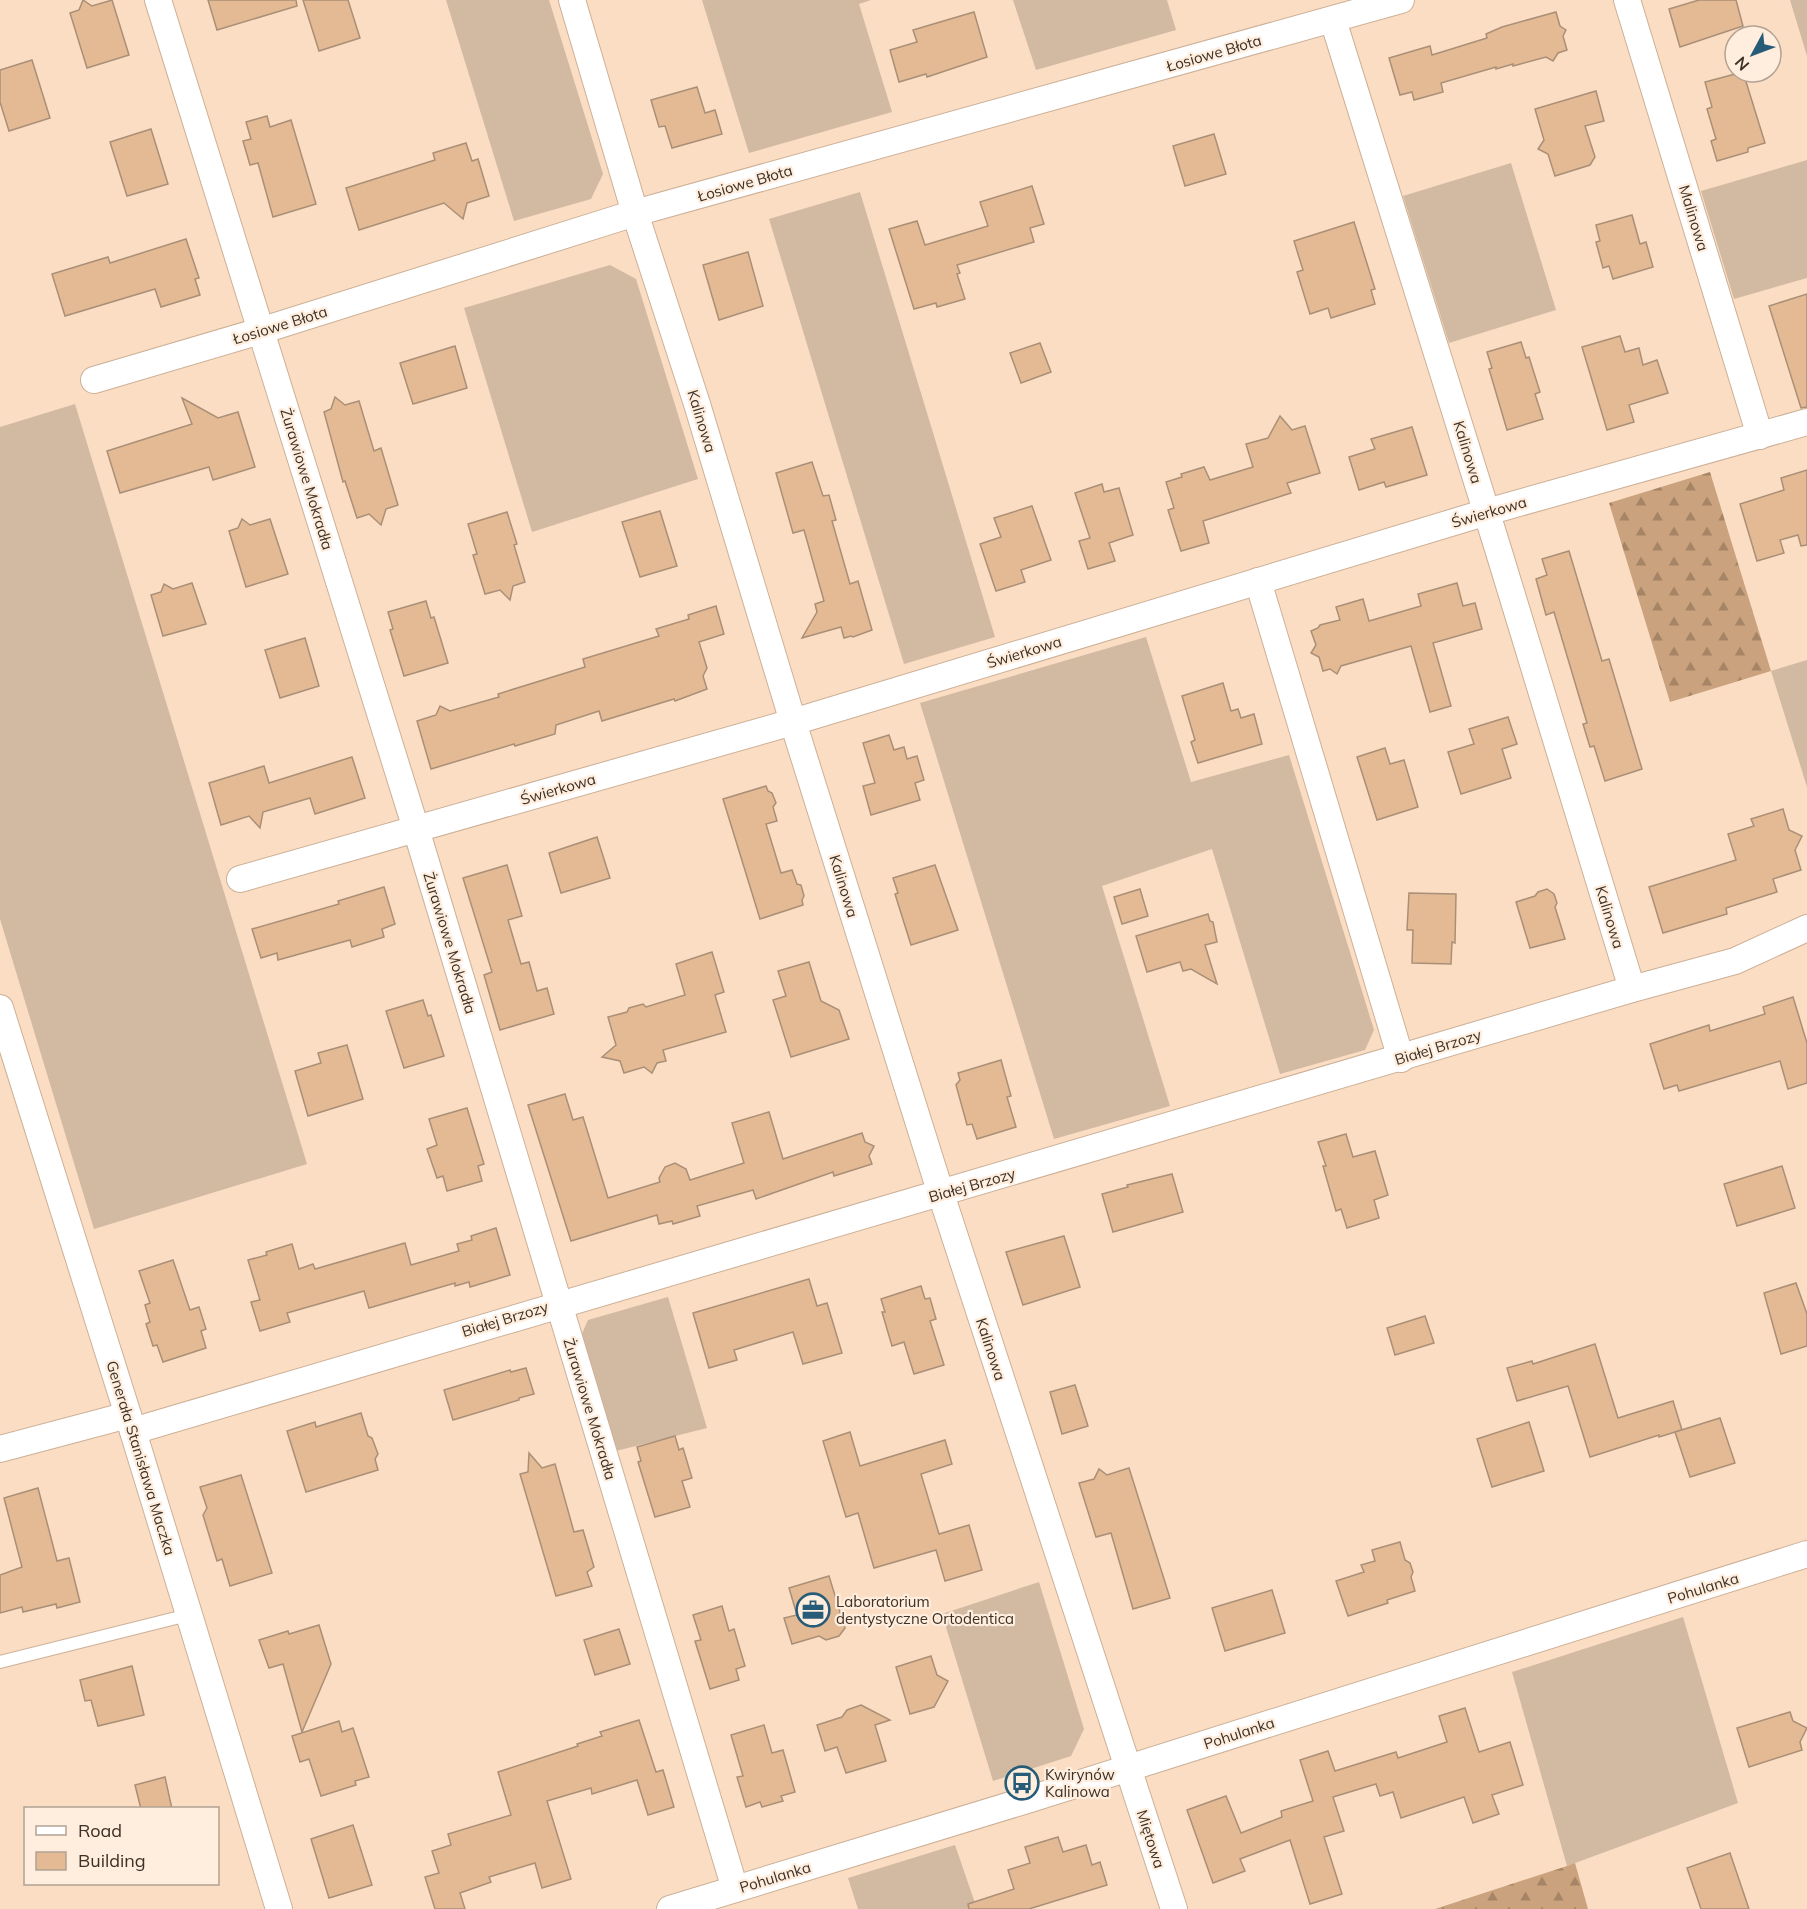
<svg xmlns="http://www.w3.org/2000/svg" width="1807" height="1909" font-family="Mulish,sans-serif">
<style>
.grass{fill:#d2b9a2}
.forest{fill:url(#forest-firs)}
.building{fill:#e3ba94;stroke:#aa8f77;stroke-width:1.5}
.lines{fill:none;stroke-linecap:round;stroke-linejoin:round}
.lane-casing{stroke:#ccb097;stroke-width:14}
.street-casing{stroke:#ccb097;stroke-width:28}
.lane{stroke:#fff;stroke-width:12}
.street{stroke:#fff;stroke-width:26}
.labels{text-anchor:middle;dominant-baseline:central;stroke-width:4.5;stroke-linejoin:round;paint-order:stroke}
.street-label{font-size:15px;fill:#3c3127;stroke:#ffeddd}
.poi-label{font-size:15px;fill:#3c3127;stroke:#ffeddd;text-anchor:start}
</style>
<defs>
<pattern id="forest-firs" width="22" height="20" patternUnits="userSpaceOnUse" patternTransform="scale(1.5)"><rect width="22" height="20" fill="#caa27d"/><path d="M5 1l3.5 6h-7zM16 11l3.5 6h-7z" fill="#a58566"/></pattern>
</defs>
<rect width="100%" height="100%" fill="#fbddc3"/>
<g class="grass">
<path d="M446,0H549L603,174L591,199L514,221Z"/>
<path d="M702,0H871L859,4L892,112L749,153Z"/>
<path d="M1013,0H1167L1176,30L1036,70Z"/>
<path d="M1790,0H1807V56Z"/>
<path d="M1807,160V278L1734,299L1701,191Z"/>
<path d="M1511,163L1556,310L1449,343L1403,196Z"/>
<path d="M860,192L995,637L904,664L769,219Z"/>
<path d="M610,265L636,279L698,479L532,532L464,308Z"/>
<path d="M75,404L307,1164L94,1229L0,919V427Z"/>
<path d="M1146,637L1191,782L1289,755L1374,1030L1365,1050L1280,1074L1212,849L1102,886L1170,1106L1054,1139L920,703Z"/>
<path d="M1807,660V787L1771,671Z"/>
<path d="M668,1297L707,1428L616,1451L581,1336L588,1320Z"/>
<path d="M1039,1582L1084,1729L1071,1756L993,1781L942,1614Z"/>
<path d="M1683,1617L1738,1803L1567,1866L1512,1672Z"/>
<path d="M955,1845L977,1909H858L848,1878Z"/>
</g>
<g class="forest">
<path d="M1710,472L1771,671L1670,702L1609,503Z"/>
<path d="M1575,1863L1588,1909H1435L1567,1866Z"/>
</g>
<g class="building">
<path d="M83,0L92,6L112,0L129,55L87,68L70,13L79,10Z"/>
<path d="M208,0H296L297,6L217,30Z"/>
<path d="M303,0H348L360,38L319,51Z"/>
<path d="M1699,0H1736L1743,26L1680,47L1669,9Z"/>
<path d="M974,12L987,57L927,77L926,74L899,82L890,50L917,42L913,30Z"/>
<path d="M1556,12L1560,26L1566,30L1563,36L1567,50L1558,53L1553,61L1546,57L1513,66V64L1496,69V67L1441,83L1443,92L1414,100L1412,92L1400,95L1389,58L1430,46L1432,55L1487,38L1486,34L1502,27Z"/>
<path d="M32,60L50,118L9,131L0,102V70Z"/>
<path d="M1743,72L1765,143L1748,148V152L1717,161L1711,141L1716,139L1707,109L1712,107L1705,82Z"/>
<path d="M697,87L705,113L715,110L722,134L672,148L665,126L659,127L651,100Z"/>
<path d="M1596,91L1604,121L1585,126L1595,157L1590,165L1555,176L1548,154L1538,149L1544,140L1535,109Z"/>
<path d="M267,116L270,127L291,120L316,204L273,217L258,163L250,165L243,141L251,139L246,122Z"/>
<path d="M151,129L168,184L127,196L110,142Z"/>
<path d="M1214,134L1226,174L1185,186L1173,146Z"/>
<path d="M466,143L472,161L478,159L489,196L467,203L463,219L444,203L359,230L346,188L435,160L433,153Z"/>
<path d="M1032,186L1044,224L1030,228L1034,242L957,265L960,273L957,274L965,299L937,307L936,303L914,309L889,229L917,221L925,245L988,226L980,202Z"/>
<path d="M1632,215L1640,244L1646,242L1653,267L1613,279L1609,266L1603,268L1596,242L1600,241L1596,225Z"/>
<path d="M1354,222L1375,289L1371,290L1375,304L1331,318L1328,308L1310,314L1297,272L1303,270L1294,241Z"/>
<path d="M186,239L199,278L195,279L200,295L161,307L155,289L65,316L52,274L108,257L110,263Z"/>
<path d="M748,252L763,306L719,320L703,265Z"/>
<path d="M1807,294V407L1801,408L1769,306Z"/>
<path d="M1620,336L1625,352L1639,348L1643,365L1657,360L1668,393L1629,405L1634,422L1607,430L1582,347Z"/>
<path d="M1521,342L1526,358L1529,357L1540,392L1535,394L1543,419L1507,430L1489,369L1492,368L1487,352Z"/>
<path d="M1040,343L1051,372L1021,383L1010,353Z"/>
<path d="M455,346L467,388L413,404L400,363Z"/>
<path d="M335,397L345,405L359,401L374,451L381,448L398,505L386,509L381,525L369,514L357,518L345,481L343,482L324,412L331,409Z"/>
<path d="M182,398L218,418L238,412L255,467L213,480L209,467L120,493L107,451L192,424Z"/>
<path d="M1280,416L1292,430L1305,426L1320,473L1287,483L1291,493L1203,521L1209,543L1181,551L1168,510L1174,508L1166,482L1182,477L1181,474L1204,467L1210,480L1253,467L1246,444L1268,438Z"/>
<path d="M1412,427L1427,475L1386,487L1384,482L1359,490L1349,457L1375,449L1371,439Z"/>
<path d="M812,462L823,496L829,495L836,520L832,521L850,584L858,581L872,630L853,637L851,636L844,638L841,627L802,638L817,612L815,604L824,601L804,530L793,533L776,473Z"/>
<path d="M1807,470V545L1801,546L1798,535L1780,540L1784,553L1757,561L1740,504L1784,490L1781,478Z"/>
<path d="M1102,484L1104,492L1119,488L1133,535L1109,543L1115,561L1088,569L1079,541L1090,538L1075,493Z"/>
<path d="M1032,506L1051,560L1021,570L1025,582L996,591L980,544L1001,537L994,518Z"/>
<path d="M660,511L677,566L640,577L622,522Z"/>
<path d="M507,512L517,544L514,545L525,582L513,586L510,600L500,590L485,594L473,555L477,554L468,524Z"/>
<path d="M242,519L250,525L270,519L288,574L246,587L229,531L238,528Z"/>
<path d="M1569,551L1602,661L1609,659L1642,769L1605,781L1594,746L1590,747L1583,724L1587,723L1554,612L1546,615L1536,579L1547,575L1542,559Z"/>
<path d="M192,583L206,624L163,636L151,595L161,592L164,584L173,589Z"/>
<path d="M1457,583L1463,606L1475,603L1482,629L1433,643L1451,706L1430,712L1411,646L1341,666L1337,674L1330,669L1323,671L1319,657L1311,653L1316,645L1311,631L1318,628L1320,625L1340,620L1336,607L1363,599L1369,621L1421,606L1418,594Z"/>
<path d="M426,601L431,618L434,617L448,663L404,676L390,630L393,629L388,612Z"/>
<path d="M716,606L724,634L699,642L707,668L703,676L707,689L675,701L674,699L602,721L599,711L556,725L555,734L515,746L514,744L431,769L417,721L436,715L440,706L450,711L499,697L498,694L585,667L583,659L659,636L656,629L689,619L688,615Z"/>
<path d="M305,638L319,686L280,698L265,650Z"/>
<path d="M1223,683L1231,711L1238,709L1241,718L1254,714L1262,744L1198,763L1191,742L1195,740L1182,696Z"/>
<path d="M1508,717L1517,744L1502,749L1511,778L1461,794L1448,752L1474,744L1469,729Z"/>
<path d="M889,735L894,750L904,747L907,759L917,756L924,780L915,783L920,800L871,815L863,786L875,783L863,743Z"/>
<path d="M1385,748L1390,764L1404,760L1418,807L1377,820L1357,757Z"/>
<path d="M352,757L365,798L315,814L310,798L263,812L260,828L249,816L221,825L209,783L264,766L269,783Z"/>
<path d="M766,786L768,791L772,793L776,803L773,807L777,821L766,824L781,873L792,870L797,884L801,885L804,896L802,900L803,905L760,919L723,799Z"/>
<path d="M1783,809L1789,830L1802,836L1795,850L1801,870L1773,879L1777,892L1726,908L1727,914L1663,933L1649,887L1736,860L1728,834L1754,826L1751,819Z"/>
<path d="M597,837L610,878L561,893L549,853Z"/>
<path d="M507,865L522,916L508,920L521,964L529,962L537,991L547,988L554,1014L500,1030L484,975L492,972L463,878Z"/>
<path d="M935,865L958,930L911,945L895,894L898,893L893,878Z"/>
<path d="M384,887L395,924L382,929L384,937L352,947L350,940L278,960L277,953L261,958L252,929L339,904L338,901Z"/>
<path d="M1140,889L1148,916L1122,924L1114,897Z"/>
<path d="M1547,889L1554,894L1557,903L1555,907L1565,939L1530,948L1516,902L1535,896L1538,892Z"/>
<path d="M1409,893L1456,894L1455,943L1452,942L1451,964L1412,963L1413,930H1407Z"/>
<path d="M1208,914L1210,921L1213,922L1217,942L1205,945L1217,984L1191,969L1183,971L1180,962L1147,972L1136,936Z"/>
<path d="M712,952L724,992L715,995L726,1032L663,1050L666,1061L657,1063L652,1073L644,1067L624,1073L620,1061L602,1057L616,1045L608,1017L627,1012L629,1008L643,1004L646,1007L685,995L676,964Z"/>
<path d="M809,962L821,1001L839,1010L849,1039L791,1057L773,1000L786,996L778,971Z"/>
<path d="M1793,997L1807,1043V1083L1788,1089L1780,1061L1679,1091L1677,1085L1664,1089L1650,1044L1709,1025L1710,1031L1765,1014L1763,1007Z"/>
<path d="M423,1000L428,1016L431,1015L444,1056L404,1068L386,1011Z"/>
<path d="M347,1045L363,1099L308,1116L295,1071L321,1063L318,1053Z"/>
<path d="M1001,1060L1011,1096L1007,1097L1016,1127L977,1139L972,1124L967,1125L956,1085L960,1080L958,1073Z"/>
<path d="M565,1094L573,1120L583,1117L608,1198L660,1182L659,1178L665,1167L675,1163L686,1169L690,1180L744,1163L732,1123L769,1112L783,1159L862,1133L865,1142L874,1146L869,1156L872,1164L834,1176L833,1172L756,1199L753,1190L697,1206L700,1216L673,1224L672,1221L659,1224L657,1215L571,1241L528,1105Z"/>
<path d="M467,1108L484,1164L478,1166L482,1181L447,1191L443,1176L437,1178L427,1149L437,1145L429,1119Z"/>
<path d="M1346,1134L1353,1157L1375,1151L1388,1195L1374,1200L1379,1218L1347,1228L1341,1209L1336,1211L1323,1166H1326L1318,1142Z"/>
<path d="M1782,1166L1795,1208L1737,1226L1724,1184Z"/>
<path d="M1172,1174L1183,1212L1113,1232L1102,1194L1128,1187L1127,1185Z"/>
<path d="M496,1228L510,1275L470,1287L469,1282L455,1286V1283L369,1308L364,1291L287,1313L290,1322L260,1331L251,1302L260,1300L248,1260L267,1255L266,1252L292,1244L299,1269L313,1264L315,1269L405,1243L411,1265L459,1251L457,1244L472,1240L471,1236Z"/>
<path d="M1064,1236L1080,1287L1023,1305L1006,1252Z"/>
<path d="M173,1260L190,1310L199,1307L206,1329L201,1331L206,1348L163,1362L157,1345L153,1346L146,1324L150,1322L145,1305L150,1303L139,1271Z"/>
<path d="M809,1279L817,1306L827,1303L842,1353L803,1364L793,1332L734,1350L737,1360L709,1368L693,1313Z"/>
<path d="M1796,1283L1807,1314V1346L1781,1354L1764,1293Z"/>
<path d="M921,1286L925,1299L930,1298L936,1319L930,1321L944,1365L914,1374L904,1342L892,1346L882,1312H885L881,1299Z"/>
<path d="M1425,1316L1434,1343L1395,1355L1387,1328Z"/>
<path d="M1595,1344L1618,1418L1673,1401L1682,1430L1659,1437V1435L1590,1457L1568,1386L1517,1401L1507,1368L1532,1361L1533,1364Z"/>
<path d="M526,1368L534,1394L519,1398V1400L453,1420L444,1390L510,1370L511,1372Z"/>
<path d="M1075,1385L1088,1426L1062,1434L1050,1392Z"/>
<path d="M361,1413L368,1436L372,1438L378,1454L375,1459L378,1470L306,1492L287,1431L315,1422L316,1427Z"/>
<path d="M1720,1418L1735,1463L1690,1477L1675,1432Z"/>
<path d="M1529,1422L1544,1471L1492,1487L1477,1439Z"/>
<path d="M850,1432L860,1466L945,1440L952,1464L921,1474L939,1534L969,1525L982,1570L945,1581L936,1550L874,1568L858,1513L846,1517L823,1441Z"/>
<path d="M675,1436L679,1450L683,1448L692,1478L682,1481L690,1507L655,1517L638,1462L641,1461L637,1447Z"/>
<path d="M529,1453L542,1468L555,1464L574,1532L583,1530L594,1567L587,1572L592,1586L556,1596L520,1474L528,1472Z"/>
<path d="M1129,1468L1170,1598L1133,1609L1111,1533L1096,1537L1079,1483L1094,1479L1099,1469L1107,1475Z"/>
<path d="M241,1475L272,1573L230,1586L222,1559L217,1561L203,1515L207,1508L200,1487Z"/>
<path d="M38,1488L57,1561L69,1558L80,1602L57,1608L56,1604L23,1612L22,1607L0,1613V1575L22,1567L4,1498Z"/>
<path d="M1400,1542L1405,1560L1410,1563L1413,1572L1411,1577L1415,1591L1387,1600L1388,1603L1348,1616L1336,1581L1364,1572L1361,1565L1375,1561L1372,1550Z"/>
<path d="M829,1576L845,1628L839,1636L826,1640L819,1636L792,1644L784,1618L797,1615L789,1588Z"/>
<path d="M1272,1590L1285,1633L1225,1651L1212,1608Z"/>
<path d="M722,1606L729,1631L734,1629L745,1666L736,1669L739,1680L710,1689L695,1641L701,1640L693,1615Z"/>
<path d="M319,1625L331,1664L302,1732L283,1664L269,1668L259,1640L288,1631L289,1634Z"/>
<path d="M619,1629L630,1664L595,1675L584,1640Z"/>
<path d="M931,1656L937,1675L948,1681L934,1707L910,1714L896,1667Z"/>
<path d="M132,1666L144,1715L98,1726L91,1700L85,1701L80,1680Z"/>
<path d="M861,1705L890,1720L875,1725L886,1761L846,1773L837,1747L825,1751L817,1725L842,1717L847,1710Z"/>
<path d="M1465,1708L1479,1752L1510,1742L1523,1785L1492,1795L1499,1814L1473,1823L1464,1797L1401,1818L1393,1792L1380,1796L1376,1784L1333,1797L1344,1831L1324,1837L1342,1894L1310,1904L1290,1840L1240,1859L1245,1871L1213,1883L1187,1810L1226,1796L1241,1833L1282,1817L1281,1811L1313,1801L1300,1760L1328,1751L1335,1771L1396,1752L1398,1758L1447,1742L1439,1716Z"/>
<path d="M1790,1712L1793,1721L1807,1728L1800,1742L1802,1750L1749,1767L1737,1728Z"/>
<path d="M639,1720L656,1772L663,1770L674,1807L648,1815L637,1780L592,1794L591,1788L547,1801L571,1879L542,1888L535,1863L489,1877L491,1882L460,1893L465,1909H435L425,1877L439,1873L432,1851L451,1845L448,1834L511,1815L498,1772L578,1746L577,1744L602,1736L600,1732Z"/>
<path d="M339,1721L342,1732L353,1728L369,1777L355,1781L356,1785L321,1796L309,1759L300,1762L292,1736Z"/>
<path d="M764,1725L772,1753L783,1750L795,1792L781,1796L783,1801L762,1807L760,1802L746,1807L737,1777L743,1776L731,1735Z"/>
<path d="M165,1777L172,1809H141L135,1785Z"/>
<path d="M353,1825L372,1885L329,1898L311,1839Z"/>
<path d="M1058,1837L1063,1852L1086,1845L1092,1865L1100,1862L1107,1885L1029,1909H969L968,1904L1014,1889L1008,1870L1030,1863L1025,1847Z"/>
<path d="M1730,1853L1749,1909H1701L1687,1868Z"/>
</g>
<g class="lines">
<g class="lane-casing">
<path id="lane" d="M0,1662L188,1615"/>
</g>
<g class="street-casing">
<g id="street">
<path d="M158,0L416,829L735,1889"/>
<path d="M572,0L635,213L697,404L793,722L941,1194L1174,1909"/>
<path d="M1627,0L1760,436"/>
<path d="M1333,20L1498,549L1632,989"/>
<path d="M94,380L260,331L635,213L1401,0"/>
<path d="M1258,581L1401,1059"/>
<path d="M240,879L793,722L1487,512L1807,422"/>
<path d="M0,1008L128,1415L279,1909"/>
<path d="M133,1431C632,1281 1133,1140 1632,989L1735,961L1807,928"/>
<path d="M0,1449L128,1415"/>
<path d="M670,1909L1027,1800L1807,1554"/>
</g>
</g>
<use href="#lane" class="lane"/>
<use href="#street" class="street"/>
</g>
<defs>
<g id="office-ring" transform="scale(1.725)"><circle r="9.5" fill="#ffeddd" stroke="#275c78" stroke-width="1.5"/><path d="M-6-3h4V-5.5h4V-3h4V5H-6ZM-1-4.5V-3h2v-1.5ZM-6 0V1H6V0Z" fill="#275c78"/></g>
<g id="bus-ring" transform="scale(1.725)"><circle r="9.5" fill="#ffeddd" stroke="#275c78" stroke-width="1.5"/><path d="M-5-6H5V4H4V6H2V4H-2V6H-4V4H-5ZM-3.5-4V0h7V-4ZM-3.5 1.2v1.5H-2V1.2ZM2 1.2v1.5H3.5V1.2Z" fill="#275c78"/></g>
</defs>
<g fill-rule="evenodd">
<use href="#office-ring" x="813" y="1610"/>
<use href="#bus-ring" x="1022" y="1783"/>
</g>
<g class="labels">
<g class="street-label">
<text transform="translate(1214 53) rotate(-16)">Łosiowe Błota</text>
<text transform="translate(745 183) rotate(-16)">Łosiowe Błota</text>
<text transform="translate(1694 218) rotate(73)">Malinowa</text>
<text transform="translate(280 325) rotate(-17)">Łosiowe Błota</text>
<text transform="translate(702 421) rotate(73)">Kalinowa</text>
<text transform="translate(1468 452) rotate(73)">Kalinowa</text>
<text transform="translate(307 479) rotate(73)">Żurawiowe Mokradła</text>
<text transform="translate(1489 512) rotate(-16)">Świerkowa</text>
<text transform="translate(1024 652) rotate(-17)">Świerkowa</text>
<text transform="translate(558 789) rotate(-16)">Świerkowa</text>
<text transform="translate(844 886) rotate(73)">Kalinowa</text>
<text transform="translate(1610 917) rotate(73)">Kalinowa</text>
<text transform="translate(450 943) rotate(73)">Żurawiowe Mokradła</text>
<text transform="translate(1438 1047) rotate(-17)">Białej Brzozy</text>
<text transform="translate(972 1185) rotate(-16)">Białej Brzozy</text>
<text transform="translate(505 1319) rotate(-17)">Białej Brzozy</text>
<text transform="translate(991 1349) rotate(72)">Kalinowa</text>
<text transform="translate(590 1409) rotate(73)">Żurawiowe Mokradła</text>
<text transform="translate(141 1458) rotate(73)">Generała Stanisława Maczka</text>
<text transform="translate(1703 1588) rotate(-17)">Pohulanka</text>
<text transform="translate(1239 1733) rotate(-18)">Pohulanka</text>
<text transform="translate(1151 1839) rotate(72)">Miętowa</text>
<text transform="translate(775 1877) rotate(-17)">Pohulanka</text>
</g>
<g class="poi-label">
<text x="836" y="1601">Laboratorium<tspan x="836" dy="17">dentystyczne Ortodentica</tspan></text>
<text x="1045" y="1774">Kwirynów<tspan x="1045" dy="17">Kalinowa</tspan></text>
</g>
</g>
<rect x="24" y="1807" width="195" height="78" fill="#ffeddd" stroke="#b1a294" stroke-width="1.5"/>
<rect x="36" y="1826" width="30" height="9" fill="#ffffff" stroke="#b1a294" stroke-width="1.5"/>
<text x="78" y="1837" font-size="18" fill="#3c3127">Road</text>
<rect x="36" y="1852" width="30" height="18" fill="#e3ba94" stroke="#b1a294" stroke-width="1.5"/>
<text x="78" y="1867" font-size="18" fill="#3c3127">Building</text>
<g transform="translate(1753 54) rotate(229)"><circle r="28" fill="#ffeddd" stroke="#b1a294" stroke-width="1.5"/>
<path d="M0-4.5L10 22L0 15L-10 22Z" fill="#275c78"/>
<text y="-9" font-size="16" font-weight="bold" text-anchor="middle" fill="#3c3127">N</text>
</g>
</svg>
